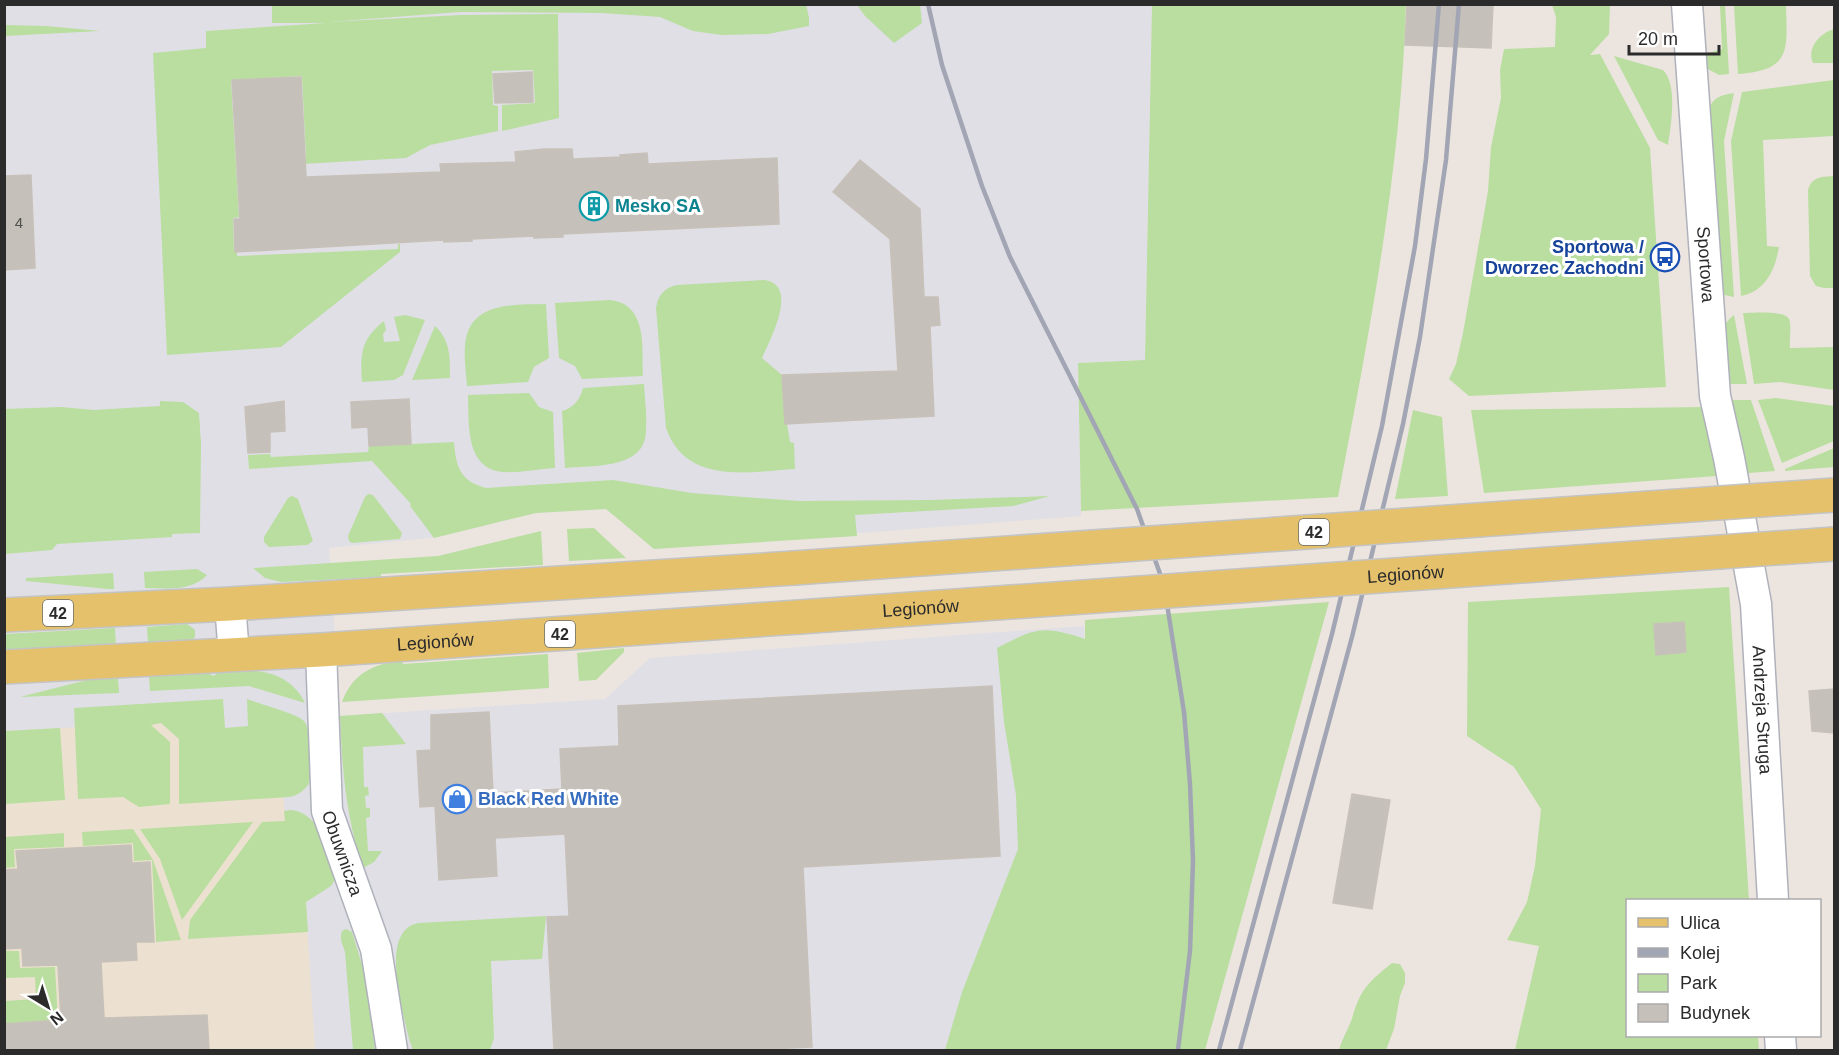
<svg xmlns="http://www.w3.org/2000/svg" width="1839" height="1055" font-family="Arial,sans-serif">
<style>
.industrial{fill:#e0dfe5}
.education{fill:#ece1d0}
.green{fill:#b9dea0}
.building{fill:#c5c0ba;stroke:#c7c1b9;stroke-width:1.5}
.lines{fill:none;stroke-linecap:round;stroke-linejoin:round}
.minor-casing{stroke:#afb2bb;stroke-width:33}
.major-casing{stroke:#c4c4c4;stroke-width:36}
.minor{stroke:#fff;stroke-width:30}
.major{stroke:#e5c16b;stroke-width:33}
.rail{stroke:#a2a6b4;stroke-width:4.5}
.major-bridge-casing{stroke:#c4c4c4;stroke-width:36;stroke-linecap:butt}
.major-bridge{stroke:#e5c16b;stroke-width:33}
.labels{text-anchor:middle;dominant-baseline:central;stroke-width:6;stroke-linejoin:round;paint-order:stroke}
.number-label{font-size:15px;fill:#52504f}
.shield{fill:#fff;stroke:#6b6b6b;stroke-width:1.5}
.shield-label{font-size:16px;font-weight:bold;fill:#2b2b2b}
.culture-label{font-size:18px;font-weight:bold;fill:#0d838f;stroke:#fff;text-anchor:start}
.transit-label{font-size:18px;font-weight:bold;fill:#164399;stroke:#fff;text-anchor:end}
.street-label{font-size:18px;fill:#2b2b2b;stroke:#fff}
.shop-label{font-size:18px;font-weight:bold;fill:#366cbe;stroke:#fff;text-anchor:start}
</style>
<rect width="100%" height="100%" fill="#ece5df"/>
<path class="industrial" d="M5,5H1152L1145,360L1078,363L1081,516L654,549L606,509L536,513L430,538L329,548L340,716L605,699L650,658L1084,626L1086,757L1043,1050H5Z"/>
<path class="education" d="M173,722L283,796L285,814L301,828L315,1050H5V731Z"/>
<g class="green">
<path d="M806,4L809,18V26L768,34L722,35L693,31L660,17L602,13L460,12L329,22L461,15L558,14L559,118L502,131V105L535,103L533,70L492,71L493,105L498,106V131L430,145L406,158L302,164V159L306,158L302,76L231,80L239,217L233,218L234,251H237V256L398,249V244H400V252L281,347L167,355L153,53L206,48V31L326,23H272V5Z"/>
<path d="M857,5H920L922,23L894,43L865,16Z"/>
<path d="M1152,5H1406C1401,171 1369,334 1338,497L1081,511L1078,363L1145,360Z"/>
<path d="M1552,5H1610L1609,34L1590,55L1600,54L1650,148L1666,387L1469,396L1449,379L1456,364L1463,333L1488,191L1491,147L1501,98L1500,70L1504,49L1555,47L1556,17Z"/>
<path d="M1720,5H1725L1729,74L1719,75L1706,68L1702,55L1722,49Z"/>
<path d="M1734,5H1786C1787,50 1792,70 1738,74Z"/>
<path d="M5,25L46,26L100,31L5,36Z"/>
<path d="M1834,29V63H1813C1806,48 1820,33 1834,29Z"/>
<path d="M1614,56L1663,70C1678,85 1671,125 1668,145L1658,140Z"/>
<path d="M1834,80V136L1763,140L1767,246L1779,247C1775,270 1766,291 1741,296L1731,141L1742,92Z"/>
<path d="M1734,93L1724,141L1734,297L1720,294L1708,111C1713,97 1721,95 1734,93Z"/>
<path d="M1834,176V288H1824L1816,286L1810,276L1808,190C1812,176 1822,177 1834,176Z"/>
<path d="M764,280C800,284 770,340 762,358L782,375L785,424H787L790,442L794,443L795,469C748,472 686,485 666,428L656,308C658,295 664,288 677,285Z"/>
<path d="M610,300C648,304 642,348 643,376L582,379L575,366L559,358L555,303Z"/>
<path d="M546,304L549,358L534,367L528,382L467,386C466,371 463,353 466,338C474,301 517,305 546,304Z"/>
<path d="M1743,313C1753,313 1784,310 1789,319C1792,326 1789,340 1790,348L1834,347V390L1780,382L1754,384Z"/>
<path d="M405,315L425,320L403,375L394,380L362,382C360,354 361,339 384,321L386,330L383,334L384,342L400,341L394,317Z"/>
<path d="M1734,315L1747,384H1730C1725,362 1711,331 1734,315Z"/>
<path d="M435,326C451,341 450,358 450,378L412,380Z"/>
<path d="M644,384C645,400 647,416 646,431C645,470 592,465 565,468L562,411C573,408 580,400 583,388Z"/>
<path d="M529,393L539,407L553,412L555,468C538,469 520,473 503,472C465,469 469,423 468,395Z"/>
<path d="M1776,398L1834,406V441L1782,463L1758,400Z"/>
<path d="M1732,400H1751L1775,471L1748,473Z"/>
<path d="M160,401L183,402L199,413L201,444L200,533L172,534V537L57,544L52,550L5,554V409L61,407L94,410L160,406Z"/>
<path d="M1704,407L1717,476L1484,493L1471,410Z"/>
<path d="M1413,410L1442,417L1448,496L1395,499Z"/>
<path d="M454,442C456,467 460,481 486,488L613,480L692,493L799,501L930,500L1050,496L1013,506L855,515L857,536L654,549L606,509L536,513L434,538L410,506L411,504L372,461L249,469L248,455L270,454L271,457L368,452L369,446Z"/>
<path d="M1834,448V467L1785,471V469Z"/>
<path d="M368,494L373,495L402,533L400,539L352,543L349,541L348,536L365,497Z"/>
<path d="M292,496L298,499L313,541L307,545L269,547L264,542V537L288,498Z"/>
<path d="M594,528L626,558L569,561L567,529Z"/>
<path d="M541,531L543,565L381,574V577L281,582L265,578L253,568L438,556Z"/>
<path d="M197,569L207,575C191,592 167,588 145,588L144,572Z"/>
<path d="M113,573L114,589H108L26,581V578Z"/>
<path d="M1729,587L1749,900H1628V1036H1758L1759,1050H1515L1539,946L1507,940L1527,902L1535,866L1541,809L1514,767L1467,736L1468,602Z"/>
<path d="M1329,602L1205,1050H945L962,992L1018,849L1016,795L1004,722L997,648C1036,628 1042,625 1085,639V620Z"/>
<path d="M187,624L195,630V637L191,641L148,643L147,627Z"/>
<path d="M115,628L116,646L5,652V634Z"/>
<path d="M624,648V652L596,680L579,681L577,653Z"/>
<path d="M548,654L549,688L342,702C352,674 374,663 402,661L403,664Z"/>
<path d="M249,671C272,670 295,681 305,703L249,686L150,691L149,676L207,673L214,676L217,673Z"/>
<path d="M118,678L119,693L20,697L91,679Z"/>
<path d="M223,699L225,728L248,726L247,699C259,704 296,713 304,721C312,730 314,775 308,785C303,792 296,796 289,797L179,804V739L161,723L151,725L170,742V804L139,807L123,797L78,799L74,708Z"/>
<path d="M382,713L406,744L363,747L364,787H368L369,795L365,796L366,808H370V817L366,818L368,851H382L374,862L363,868C346,818 342,768 340,716Z"/>
<path d="M60,728L65,800L5,804V731Z"/>
<path d="M291,810C322,813 327,853 336,878L331,886L306,902L308,932L188,939L190,920L262,822L285,821L284,811Z"/>
<path d="M253,822L182,920L160,859L140,829Z"/>
<path d="M133,829L153,860L181,940L156,942L152,860L134,861L133,843L83,846L82,832Z"/>
<path d="M64,833V847L14,849L15,867L5,868V837Z"/>
<path d="M546,916L542,959L491,961L494,1038L490,1050H413L409,1039C403,1012 378,929 419,923Z"/>
<path d="M346,929L352,932L367,981L375,1050H353L345,952C343,944 339,941 342,931Z"/>
<path d="M5,951H19L20,968L55,967L58,1021L5,1024V1001L36,999L35,977L5,978Z"/>
<path d="M1392,963L1400,964L1405,973V983L1400,996L1394,1029L1386,1050H1339C1342,1038 1350,1027 1353,1015C1361,988 1370,981 1392,963Z"/>
</g>
<g class="building">
<path d="M1407,4H1493L1491,48L1405,45Z"/>
<path d="M532,72L533,102L495,103L493,74Z"/>
<path d="M301,77L306,177L441,172L440,164L516,162L515,152L544,149H572L573,159L620,157V155L647,153L648,164L777,158L779,224L563,234V237L534,238L533,236L472,239V241L444,242V240L235,252L234,219H240L232,80Z"/>
<path d="M860,160L920,209L924,297H938L940,325L930,326L934,416L785,424L782,375L898,371L890,239L833,192Z"/>
<path d="M31,175L35,268L4,270V176Z"/>
<path d="M409,399L411,444L369,446L368,427L352,428L351,402Z"/>
<path d="M284,401L285,431L270,432V452L248,453L245,407Z"/>
<path d="M1684,622L1686,652L1656,655L1654,624Z"/>
<path d="M992,686L1000,856L803,867L812,1047L747,1050H554L547,917L569,916L565,834L495,838L497,876L439,880L435,806L420,807L417,751L431,750V715L489,712L493,793L562,789L560,749L619,746L618,706Z"/>
<path d="M1834,689V733L1812,731L1809,691Z"/>
<path d="M1352,794L1390,800L1372,909L1333,903Z"/>
<path d="M131,845L132,863L150,862L154,942H136L137,960L101,962L104,1018L207,1015L209,1050H4V1024L61,1020L58,965L23,966L22,948L4,949V870L18,869L16,851Z"/>
</g>
<g class="lines">
<g class="minor-casing">
<g id="minor">
<path id="s1" d="M1687,4L1715,396L1729,458L1756,604L1773,900"/>
<path d="M230,604L234,655"/>
<path id="s2" d="M321,650L327,811L376,949L392,1050"/>
<path d="M1780,1036L1781,1050"/>
</g>
</g>
<g class="major-casing">
<g id="major">
<path d="M4,615L230,604L794,568"/>
<path id="s3" d="M4,667L321,650L799,617"/>
</g>
</g>
<use href="#minor" class="minor"/>
<use href="#major" class="major"/>
<g class="rail">
<path d="M928,4L942,65L982,186L1010,257L1137,509L1164,585L1184,712L1190,784L1193,861L1190,951L1178,1050"/>
<path d="M1219,1050L1332,634L1382,426L1415,246L1426,159L1439,4"/>
<path d="M1240,1050L1352,637L1403,424L1420,337L1446,160L1459,4"/>
</g>
<g class="major-bridge-casing">
<g id="major-bridge">
<path d="M794,568L1834,495"/>
<path id="s4" d="M799,617L1834,544"/>
</g>
</g>
<use href="#major-bridge" class="major-bridge"/>
</g>
<defs>
<g id="building-ring" transform="scale(1.5)"><circle r="9.5" fill="#fff" stroke="#0f9aa8" stroke-width="1.5"/><path d="M-4-6H4V6H1V3H-1V6H-4ZM-2.5-4.3h1.7v1.8h-1.7ZM.8-4.3h1.7v1.8H.8ZM-2.5-1h1.7V.8h-1.7ZM.8-1h1.7V.8H.8Z" fill="#0f9aa8"/></g>
<g id="bus-ring" transform="scale(1.5)"><circle r="9.5" fill="#fff" stroke="#1a4fb4" stroke-width="1.5"/><path d="M-5-6H5V4H4V6H2V4H-2V6H-4V4H-5ZM-3.5-4V0h7V-4ZM-3.5 1.2v1.5H-2V1.2ZM2 1.2v1.5H3.5V1.2Z" fill="#1a4fb4"/></g>
<g id="shop-ring" transform="scale(1.5)"><circle r="9.5" fill="#fff" stroke="#3f7fe0" stroke-width="1.5"/><path d="M-5-2.5h2.3a2.7 3.5 0 0 1 5.4 0H5L5.5 6h-11ZM-1.5-2.5h3a1.5 2.3 0 0 0-3 0Z" fill="#3f7fe0"/></g>
</defs>
<g fill-rule="evenodd">
<use href="#building-ring" x="594" y="206"/>
<use href="#bus-ring" x="1665" y="257"/>
<use href="#shop-ring" x="457" y="799"/>
</g>
<g class="labels">
<g class="number-label">
<text x="19" y="222">4</text>
</g>
<g class="shield">
<rect x="1299" y="519" width="30" height="26" rx="4.5"/>
<rect x="43" y="600" width="30" height="26" rx="4.5"/>
<rect x="545" y="621" width="30" height="26" rx="4.5"/>
</g>
<g class="shield-label">
<text x="1314" y="532">42</text>
<text x="58" y="613">42</text>
<text x="560" y="634">42</text>
</g>
<g class="culture-label">
<text x="615" y="206">Mesko SA</text>
</g>
<g class="transit-label">
<text x="1644" y="247">Sportowa /<tspan x="1644" dy="21">Dworzec Zachodni</tspan></text>
</g>
<g class="street-label">
<text stroke="none"><textPath href="#s1" startOffset="261">Sportowa</textPath></text>
<text stroke="none"><textPath href="#s4" startOffset="608">Legionów</textPath></text>
<text stroke="none"><textPath href="#s4" startOffset="122">Legionów</textPath></text>
<text stroke="none"><textPath href="#s3" startOffset="432">Legionów</textPath></text>
<text stroke="none"><textPath href="#s1" startOffset="711">Andrzeja Struga</textPath></text>
<text stroke="none"><textPath href="#s2" startOffset="206">Obuwnicza</textPath></text>
</g>
<g class="shop-label">
<text x="478" y="799">Black Red White</text>
</g>
</g>
<rect width="1839" height="1055" fill="none" stroke="#2b2b2b" stroke-width="12"/>
<rect x="1626" y="899" width="195" height="138" fill="#ffffff" stroke="#aaaaaa" stroke-width="1.5"/>
<rect x="1638" y="918" width="30" height="9" fill="#e5c16b" stroke="#aaaaaa" stroke-width="1.5"/>
<text x="1680" y="929" font-size="18" fill="#2b2b2b">Ulica</text>
<rect x="1638" y="948" width="30" height="9" fill="#a2a6b4" stroke="#aaaaaa" stroke-width="1.5"/>
<text x="1680" y="959" font-size="18" fill="#2b2b2b">Kolej</text>
<rect x="1638" y="974" width="30" height="18" fill="#b9dea0" stroke="#aaaaaa" stroke-width="1.5"/>
<text x="1680" y="989" font-size="18" fill="#2b2b2b">Park</text>
<rect x="1638" y="1004" width="30" height="18" fill="#c5c0ba" stroke="#aaaaaa" stroke-width="1.5"/>
<text x="1680" y="1019" font-size="18" fill="#2b2b2b">Budynek</text>
<g transform="translate(48 1007) rotate(142)" stroke="#ffffff" stroke-width="4.5" paint-order="stroke">
<path d="M0-4.5L10 22L0 15L-10 22Z" fill="#2b2b2b"/>
<text y="-9" font-size="16" font-weight="bold" text-anchor="middle" fill="#2b2b2b">N</text>
</g>
<path d="M1629 45v9h90v-9" fill="none" stroke="#2b2b2b" stroke-width="3"/>
<text x="1638" y="45" font-size="18" fill="#2b2b2b" stroke="#ffffff" stroke-width="4.5" paint-order="stroke">20 m</text>
</svg>
